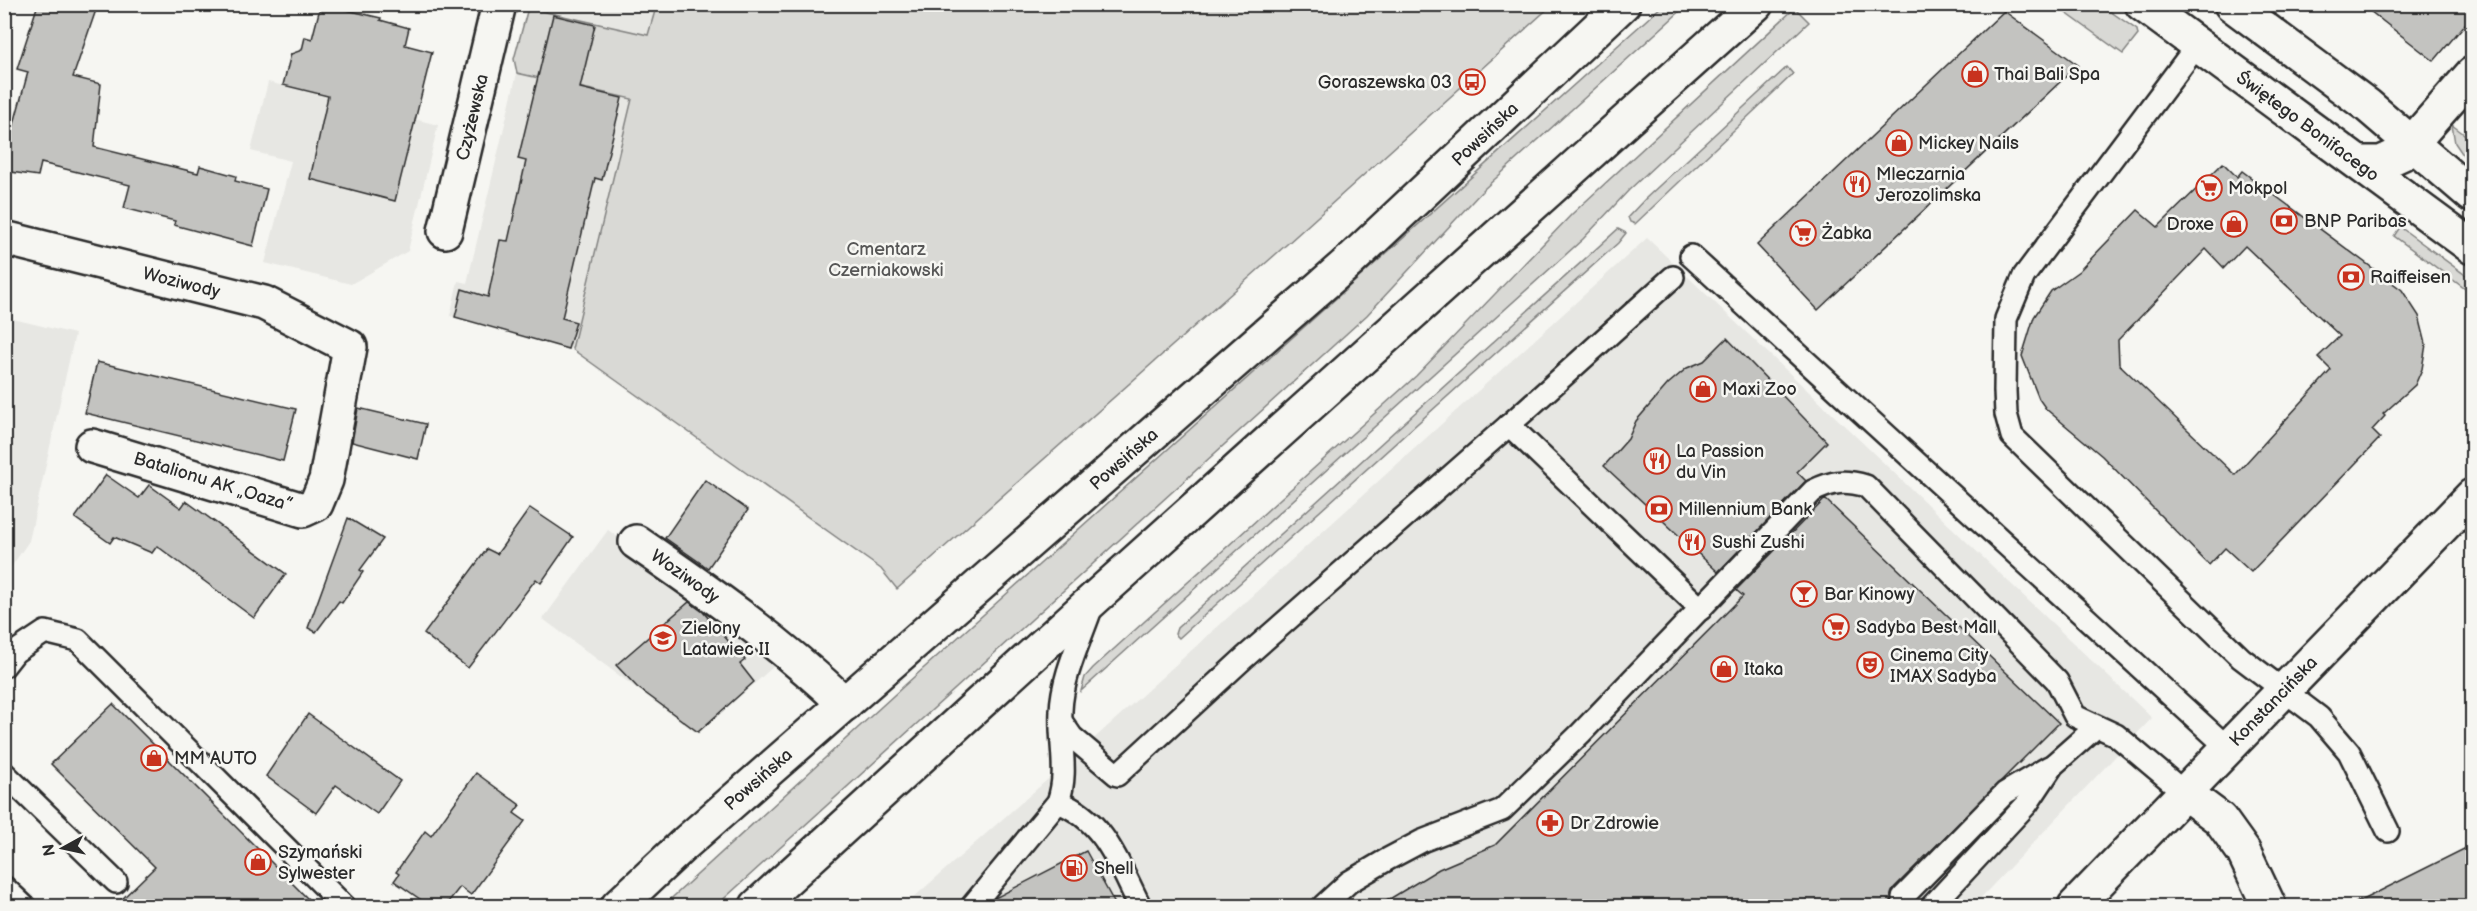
<svg xmlns="http://www.w3.org/2000/svg" width="2477" height="911" font-family="'Balsamiq Sans',sans-serif">
<style>
.built{fill:#e7e7e3}
.green{fill:#d9d9d5;stroke:#828280;stroke-width:1.5}
.building{fill:#c3c3c0;stroke:#2b2b2b;stroke-width:1.5;fill-rule:evenodd}
.lines{fill:none;stroke-linecap:round;stroke-linejoin:round}
.lane-casing{stroke:#2b2b2b;stroke-width:26}
.street-casing{stroke:#2b2b2b;stroke-width:38}
.secondary-casing{stroke:#2b2b2b;stroke-width:38}
.lane{stroke:#f6f6f2;stroke-width:21}
.street{stroke:#f6f6f2;stroke-width:33}
.secondary{stroke:#f6f6f2;stroke-width:33}
.labels{text-anchor:middle;dominant-baseline:central;stroke-width:5;stroke-linejoin:round;paint-order:stroke}
.poi-label{font-size:18px;fill:#2b2b2b;stroke:#f6f6f2;text-anchor:start}
.street-label{font-size:18px;fill:#2b2b2b;stroke:#f6f6f2}
.park-label{font-size:18px;fill:#565656;stroke:#f6f6f2}
</style>
<rect width="100%" height="100%" fill="#f6f6f2"/>
<filter id="ink" filterUnits="userSpaceOnUse"><feTurbulence type="fractalNoise" baseFrequency=".0167" numOctaves="2"/><feDisplacementMap in="SourceGraphic" scale="12" xChannelSelector="R" yChannelSelector="G"/><feConvolveMatrix kernelMatrix="1 2 1 2 8 2 1 2 1" color-interpolation-filters="sRGB"/></filter>
<g filter="url(#ink)">
<g class="built">
<path d="M522,4L657,5L648,35Z"/>
<path d="M517,73L632,99L572,349L450,316L458,281L467,283Z"/>
<path d="M268,82L438,125L408,251L351,284L265,263L291,161L251,151Z"/>
<path d="M1647,238L2152,718L1973,906H904L1098,735Z"/>
<path d="M5,317L75,334L29,541L5,576Z"/>
<path d="M608,530L783,658L698,734L543,619Z"/>
</g>
<g class="green">
<path d="M657,4L1552,5L1276,254L897,589L881,569L572,349L632,99L517,73L514,59L528,8L648,35Z"/>
<path d="M1663,5H1687L1484,189L1367,315L716,906H663L905,685Z"/>
<path d="M2055,5H2101L2137,30L2138,35L2123,54Z"/>
<path d="M1795,8L1809,22L1629,190L1583,239L1081,691L1085,677L1093,668L1416,376L1572,214Z"/>
<path d="M1787,67L1793,74L1635,224L1630,222L1628,217L1645,199Z"/>
<path d="M2452,125L2472,140V168L2455,143Z"/>
<path d="M2400,227L2472,280V294L2394,236Z"/>
<path d="M1618,229L1626,233L1618,243L1179,638L1175,634L1177,628Z"/>
</g>
<g class="building">
<path d="M38,4H98L73,77L101,84L94,147L198,173L200,166L236,176L235,181L267,189L253,246L174,225L175,221L124,208L130,185L41,163L38,176L4,171V161L28,72L17,69Z"/>
<path d="M321,4L381,18L380,20L409,28L405,45L432,52L395,201L310,179L328,96L283,85L291,54L302,50L305,37L312,39Z"/>
<path d="M2361,4H2472V16L2434,61Z"/>
<path d="M2004,11L2078,65L1818,310L1757,245Z"/>
<path d="M553,15L595,25L580,88L622,98L602,180L595,178L562,318L576,322L568,349L455,317L462,289L488,297L500,240L508,241L526,161L518,159Z"/>
<path d="M2223,163L2237,177L2242,171L2402,290L2419,316L2426,344L2422,369L2415,385L2383,414L2385,416L2372,430L2380,438L2251,572L2225,548L2209,565L2102,456L2046,409L2039,399L2022,356L2034,317L2051,291L2079,271L2138,210L2158,227ZM2245,246L2340,336L2318,357L2331,370L2235,475L2119,364L2118,340L2206,249L2224,268Z"/>
<path d="M1727,338L1827,442L1797,472L1806,481L1718,572L1604,466L1628,439L1636,421L1668,384L1687,368L1704,361Z"/>
<path d="M97,362L296,409L283,461L85,413Z"/>
<path d="M358,408L426,424L418,459L352,442Z"/>
<path d="M106,475L139,498L149,485L181,508L186,501L286,574L254,618L157,546L152,553L114,537L110,543L75,518Z"/>
<path d="M705,480L748,510L708,568L665,538Z"/>
<path d="M1825,499L2059,723L1894,888L1891,900L1895,906H1378L1439,869L1495,845L1743,596L1736,590Z"/>
<path d="M530,508L573,537L541,583L536,579L468,668L424,634L487,549L497,554Z"/>
<path d="M348,518L383,539L360,570L363,572L342,603L339,601L316,632L308,628Z"/>
<path d="M689,602L703,612L745,660L740,664L754,682L698,732L637,687L616,665Z"/>
<path d="M113,704L315,906H115L155,867L51,764Z"/>
<path d="M308,714L400,781L377,814L336,785L316,813L266,776Z"/>
<path d="M476,773L520,805L514,813L525,821L471,895L460,887L445,906H430L394,881L399,874L396,872L425,831L431,836Z"/>
<path d="M2472,845V906H2350Z"/>
<path d="M1086,851L1116,906H988L995,898Z"/>
</g>
<g class="lines">
<g class="lane-casing">
<g id="lane">
<path d="M2198,44L2024,276L2006,319L2005,391L2006,414L2012,436L2241,658L2319,717L2349,752L2388,831"/>
<path d="M1691,256L2228,748"/>
<path d="M1509,425L1673,277"/>
<path d="M4,666L15,652L45,632L78,640L344,906"/>
<path d="M1061,721L1072,737L1117,775L1244,658L1509,425L1701,609"/>
<path d="M4,773L116,882"/>
<path d="M1058,802C1105,820 1119,865 1140,906"/>
<path d="M4,887L24,906"/>
<path d="M1903,897L2005,793L2049,767"/>
<path d="M972,906L1058,802C1069,772 1059,743 1061,711C1062,676 1081,639 1092,606"/>
<path d="M1323,906L1349,882L1388,859L1422,841L1502,810L1581,733L1813,491C1833,481 1845,480 1866,486L2057,681L2075,716L2116,735L2185,793"/>
<path d="M1932,906L2027,804L2053,765L2096,727"/>
</g>
</g>
<g class="street-casing">
<g id="street">
<path d="M2361,163H2381L2403,153L2472,74"/>
<path id="s1" d="M445,231L499,4"/>
<path id="s2" d="M4,238L264,303L350,347L326,480L316,504L303,510L92,446"/>
<path id="s3" d="M636,542C709,592 780,642 845,704"/>
<path d="M2185,793L2220,819L2243,851L2269,906"/>
<path id="s4" d="M2075,906L2472,496"/>
</g>
</g>
<g class="secondary-casing">
<g id="secondary">
<path id="s5" d="M2142,4L2472,247"/>
<path d="M2231,4L2367,105L2472,195"/>
<path id="s6" d="M618,906L682,846L1351,260L1623,4"/>
<path d="M757,906L1095,598L1756,4"/>
</g>
</g>
<use href="#lane" class="lane"/>
<use href="#street" class="street"/>
<use href="#secondary" class="secondary"/>
</g>
</g>
<defs>
<g id="shop-ring" transform="scale(1.35)"><circle r="9.5" fill="#f6f6f2" stroke="#c8321e" stroke-width="1.5"/><path d="M-5-2.5h2.3a2.7 3.5 0 0 1 5.4 0H5L5.5 6h-11ZM-1.5-2.5h3a1.5 2.3 0 0 0-3 0Z" fill="#c8321e"/></g>
<g id="bus-ring" transform="scale(1.35)"><circle r="9.5" fill="#f6f6f2" stroke="#c8321e" stroke-width="1.5"/><path d="M-5-6H5V4H4V6H2V4H-2V6H-4V4H-5ZM-3.5-4V0h7V-4ZM-3.5 1.2v1.5H-2V1.2ZM2 1.2v1.5H3.5V1.2Z" fill="#c8321e"/></g>
<g id="restaurant-ring" transform="scale(1.35)"><circle r="9.5" fill="#f6f6f2" stroke="#c8321e" stroke-width="1.5"/><path d="M-5-6h1v4h1v-4h1v4h1v-4h1v5L-1.5 .5V6h-2V.5L-5-1ZM5-6V6H3V1.5H1.5Q1.5-4 5-6Z" fill="#c8321e"/></g>
<g id="supermarket-ring" transform="scale(1.35)"><circle r="9.5" fill="#f6f6f2" stroke="#c8321e" stroke-width="1.5"/><path d="M-6-5.5h2.5l.6 2H6L4.5 2H-2.5L-4.4-4H-6ZM-1.5 3.2a1.3 1.3 0 1 0 .1 0ZM3 3.2a1.3 1.3 0 1 0 .1 0Z" fill="#c8321e"/></g>
<g id="bank-ring" transform="scale(1.35)"><circle r="9.5" fill="#f6f6f2" stroke="#c8321e" stroke-width="1.5"/><path d="M-6-4H6V4H-6ZM0-2.3a2.3 2.3 0 1 0 0 4.6a2.3 2.3 0 1 0 0-4.6Z" fill="#c8321e"/></g>
<g id="bar-ring" transform="scale(1.35)"><circle r="9.5" fill="#f6f6f2" stroke="#c8321e" stroke-width="1.5"/><path d="M-6-5H6L.8 .8V4.5H3.5V6h-7V4.5H-.8V.8Z" fill="#c8321e"/></g>
<g id="school-ring" transform="scale(1.35)"><circle r="9.5" fill="#f6f6f2" stroke="#c8321e" stroke-width="1.5"/><path d="M0-5L7-2L0 1L-7-2ZM-4 1L0 2.5L4 1V4Q0 6-4 4Z" fill="#c8321e"/></g>
<g id="theatre-ring" transform="scale(1.35)"><circle r="9.5" fill="#f6f6f2" stroke="#c8321e" stroke-width="1.5"/><path d="M-5-5.5Q0-4 5-5.5V0Q5 5 0 6Q-5 5-5 0ZM-3.3-2.5H-1v1.5H-3.3ZM1-2.5H3.3v1.5H1ZM-2.8 1Q0 5.5 2.8 1Z" fill="#c8321e"/></g>
<g id="pharmacy-ring" transform="scale(1.35)"><circle r="9.5" fill="#f6f6f2" stroke="#c8321e" stroke-width="1.5"/><path d="M-2-6h4v4h4v4h-4v4h-4v-4h-4v-4h4Z" fill="#c8321e"/></g>
<g id="fuel-ring" transform="scale(1.35)"><circle r="9.5" fill="#f6f6f2" stroke="#c8321e" stroke-width="1.5"/><path d="M-5.5-6h7V0h2V4h1.3V-2.5L3-4.5l.8-.8L6-3V5H2.5V1h-1V6h-7ZM-4.2-4.7v3.2H.2V-4.7Z" fill="#c8321e"/></g>
</defs>
<g fill-rule="evenodd">
<use href="#shop-ring" x="1975" y="74"/>
<use href="#bus-ring" x="1472" y="82"/>
<use href="#shop-ring" x="1899" y="143"/>
<use href="#restaurant-ring" x="1857" y="184"/>
<use href="#supermarket-ring" x="2209" y="188"/>
<use href="#bank-ring" x="2284" y="221"/>
<use href="#shop-ring" x="2234" y="224"/>
<use href="#supermarket-ring" x="1803" y="233"/>
<use href="#bank-ring" x="2351" y="277"/>
<use href="#shop-ring" x="1703" y="389"/>
<use href="#restaurant-ring" x="1657" y="461"/>
<use href="#bank-ring" x="1659" y="509"/>
<use href="#restaurant-ring" x="1692" y="542"/>
<use href="#bar-ring" x="1804" y="594"/>
<use href="#supermarket-ring" x="1836" y="627"/>
<use href="#school-ring" x="663" y="638"/>
<use href="#theatre-ring" x="1870" y="665"/>
<use href="#shop-ring" x="1724" y="669"/>
<use href="#shop-ring" x="154" y="758"/>
<use href="#pharmacy-ring" x="1550" y="823"/>
<use href="#shop-ring" x="258" y="862"/>
<use href="#fuel-ring" x="1074" y="868"/>
</g>
<g class="labels">
<g class="poi-label">
<text x="1994" y="74">Thai Bali Spa</text>
<text x="1452" y="82" text-anchor="end">Goraszewska 03</text>
<text x="1918" y="143">Mickey Nails</text>
<text x="1876" y="174">Mleczarnia<tspan x="1876" dy="21">Jerozolimska</tspan></text>
<text x="2228" y="188">Mokpol</text>
<text x="2304" y="221">BNP Paribas</text>
<text x="2214" y="224" text-anchor="end">Droxe</text>
<text x="1822" y="233">Żabka</text>
<text x="2370" y="277">Raiffeisen</text>
<text x="1722" y="389">Maxi Zoo</text>
<text x="1676" y="451">La Passion<tspan x="1676" dy="21">du Vin</tspan></text>
<text x="1678" y="509">Millennium Bank</text>
<text x="1712" y="542">Sushi Zushi</text>
<text x="1824" y="594">Bar Kinowy</text>
<text x="1856" y="627">Sadyba Best Mall</text>
<text x="682" y="628">Zielony<tspan x="682" dy="21">Latawiec II</tspan></text>
<text x="1890" y="655">Cinema City<tspan x="1890" dy="21">IMAX Sadyba</tspan></text>
<text x="1744" y="669">Itaka</text>
<text x="174" y="758">MM AUTO</text>
<text x="1570" y="823">Dr Zdrowie</text>
<text x="278" y="852">Szymański<tspan x="278" dy="21">Sylwester</tspan></text>
<text x="1094" y="868">Shell</text>
</g>
<g class="street-label">
<text stroke="none"><textPath href="#s1" startOffset="117">Czyżewska</textPath></text>
<text stroke="none"><textPath href="#s5" startOffset="206">Świętego Bonifacego</textPath></text>
<text stroke="none"><textPath href="#s6" startOffset="1161">Powsińska</textPath></text>
<text stroke="none"><textPath href="#s2" startOffset="183">Woziwody</textPath></text>
<text stroke="none"><textPath href="#s6" startOffset="675">Powsińska</textPath></text>
<text transform="translate(213 482) rotate(17)">Batalionu AK „Oaza”</text>
<text stroke="none"><textPath href="#s3" startOffset="60">Woziwody</textPath></text>
<text stroke="none"><textPath href="#s4" startOffset="285">Konstancińska</textPath></text>
<text stroke="none"><textPath href="#s6" startOffset="189">Powsińska</textPath></text>
</g>
<g class="park-label">
<text x="886" y="249">Cmentarz<tspan x="886" dy="21">Czerniakowski</tspan></text>
</g>
</g>
<rect width="2477" height="911" fill="none" stroke="#f6f6f2" stroke-width="24"/>
<rect x="12" y="12" width="2453" height="887" fill="none" stroke="#2b2b2b" stroke-width="2" filter="url(#ink)"/>
<g transform="translate(63 848) rotate(262)" stroke="#f6f6f2" stroke-width="4.5" paint-order="stroke">
<path d="M0-4.5L10 22L0 15L-10 22Z" fill="#2b2b2b"/>
<text y="-9" font-size="16" font-weight="bold" text-anchor="middle" fill="#2b2b2b">N</text>
</g>
</svg>
